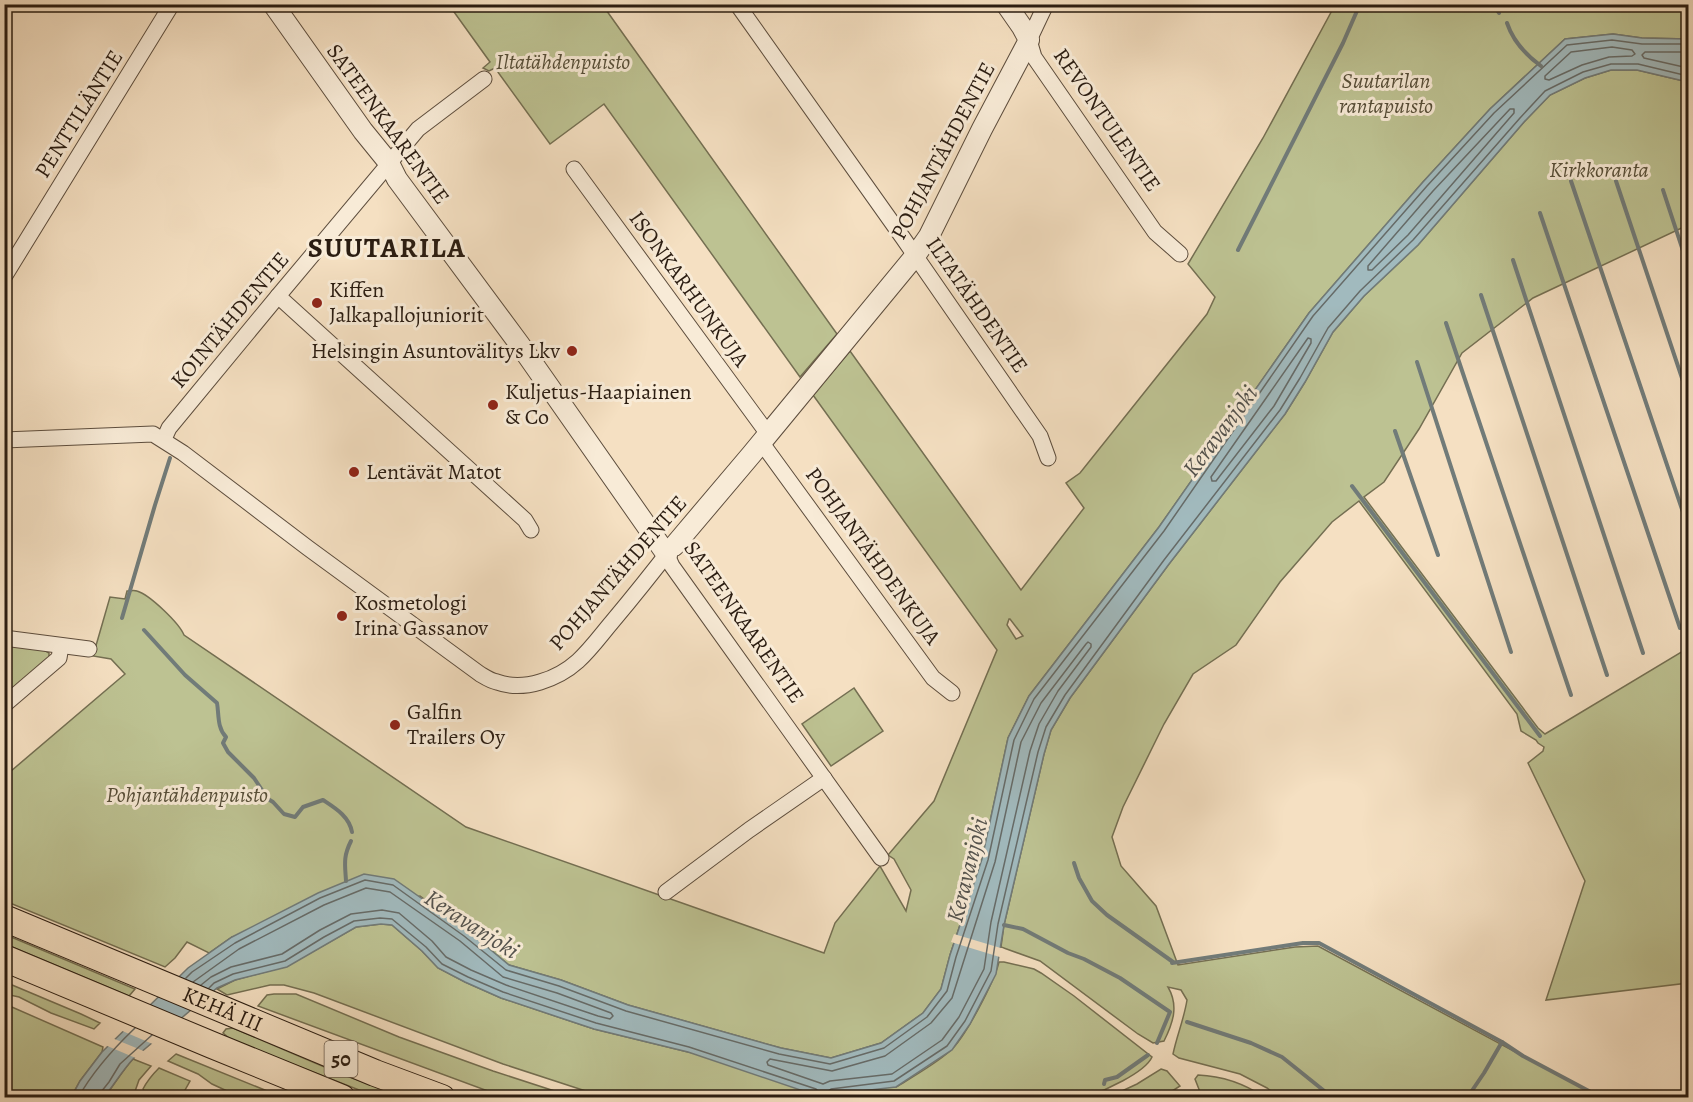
<svg xmlns="http://www.w3.org/2000/svg" width="1693" height="1102" font-family="Alegreya,serif">
<style>
.green{fill:#bdc292;stroke:#746f52;stroke-width:1.5;fill-rule:evenodd}
.water{fill:#a1babe;stroke:#717b79;stroke-width:1.5}
.pier{fill:#f5e0c2}
.lines{fill:none;stroke-linecap:round;stroke-linejoin:round}
.shore{stroke:#666b68;stroke-width:1.5}
.stream{stroke:#717b79;stroke-width:4}
.minor-casing{stroke:#5d4d3d;stroke-width:17}
.tertiary-casing{stroke:#5d4d3d;stroke-width:22}
.trunk-casing{stroke:#2a1c11;stroke-width:28}
.minor{stroke:#f8ebd7;stroke-width:15}
.tertiary{stroke:#f8ebd7;stroke-width:20}
.trunk{stroke:#f5e0c2;stroke-width:26}
.poi-dot{fill:#8f2418;stroke:#f8ebd7;stroke-width:2}
.labels{text-anchor:middle;dominant-baseline:central;stroke-width:6;stroke-linejoin:round;paint-order:stroke}
.shield{fill:#f8ebd7;stroke:#685a4c;stroke-width:1.5}
.shield-label{font-size:21px;font-weight:bold;fill:#2a1c11}
.park-label{font-size:22px;font-style:italic;fill:#564e38;stroke:#f8ebd7}
.street-label{font-size:22px;fill:#2a1c11;stroke:#f8ebd7}
.poi-label{font-size:22px;fill:#2a1c11;stroke:#f8ebd7;text-anchor:start}
.water-label{font-size:24px;font-style:italic;fill:#54534e;stroke:#f8ebd7}
.district-label{font-size:28px;font-weight:bold;letter-spacing:1.5px;fill:#2a1c11;stroke:#f8ebd7}
</style>
<rect width="100%" height="100%" fill="#f5e0c2"/>
<filter id="stains"><feTurbulence type="fractalNoise" baseFrequency=".00333" numOctaves="4"/><feColorMatrix values="0 0 0 0 .2 0 0 0 0 .09 0 0 0 0 .02 0 0 0 .5 -.17"/></filter>
<radialGradient id="worn" r=".72"><stop offset=".6" stop-color="#630" stop-opacity="0"/><stop offset="1" stop-color="#630" stop-opacity=".3"/></radialGradient>
<g class="green">
<path d="M449,5H606L604,7L837,334L800,377L604,104L550,144L495,68L489,71L483,68L490,62Z"/>
<path d="M1335,5H1688V39L1642,38L1613,34L1565,39L1490,109L1423,182L1309,313L1159,527L1029,696L1008,738L982,859L950,955L941,989L923,1013L881,1043L831,1058L781,1048L628,1005L561,980L509,965L468,931L420,896L232,937L209,953L187,942L175,958L165,967L5,901L4,777L125,674L111,659L93,656L110,597L125,599L127,591C130,591 134,590 137,591C150,595 179,623 184,635L466,827L824,953L835,923L880,866L906,911L911,890L894,859L888,855L934,801L997,650L813,395L850,351L1021,590L1084,508L1066,483L1080,473L1207,314L1215,297L1188,264L1263,138ZM1009,619H1010L1023,636L1016,639L1007,625Z"/>
<path d="M1611,70H1637L1688,82V225L1533,298L1462,353L1419,429L1384,482L1364,497L1538,728L1545,734L1688,648V983L1546,1000L1585,881L1528,763L1543,751L1544,747L1538,743L1536,740L1521,731L1517,714L1359,501L1332,522L1280,582L1236,645L1193,674L1164,724L1123,807L1112,837L1121,866L1156,906L1178,965L1295,947L1318,946L1599,1097H1278L1267,1088L1240,1074L1179,1058L1173,1054C1177,1035 1184,1019 1187,1000L1181,990L1168,987C1179,1006 1173,1023 1164,1041L1153,1043L1138,1034L1040,961L1001,947L1004,925L1044,754L1051,730L1070,698L1169,564L1285,414L1305,382L1333,332L1364,296L1418,245L1524,122L1550,95L1585,78Z"/>
<path d="M5,644L44,650L49,653V658L5,697Z"/>
<path d="M854,688L883,731L831,766L802,724Z"/>
<path d="M381,924L392,925L422,951L438,968L465,982L501,998L594,1029L688,1052L896,1087C914,1076 934,1065 950,1051C965,1038 994,982 999,962H1004L1034,969L1041,973L1074,996L1152,1057C1145,1073 1103,1091 1087,1097H604L503,1064L314,993L284,985H270L227,995L217,989L235,980L287,966L356,927Z"/>
<path d="M4,934L135,989L129,996L5,944Z"/>
<path d="M5,982L81,1014L100,1023L94,1029L51,1013L19,997L5,994Z"/>
<path d="M274,994H296L399,1037L493,1071L573,1097H504L258,1006L267,995Z"/>
<path d="M5,1004L103,1047L102,1052L80,1081L71,1097L5,1098Z"/>
<path d="M233,1028L341,1074L405,1097H377L246,1046L229,1038L223,1033L226,1029Z"/>
<path d="M176,1054L282,1097H240L212,1084L198,1074L168,1061Z"/>
<path d="M133,1059L151,1066L139,1080L133,1097L104,1098C114,1085 122,1071 133,1059Z"/>
<path d="M159,1068L190,1081L185,1090L181,1093L147,1095L143,1089C147,1081 152,1075 159,1068Z"/>
<path d="M1161,1069L1167,1071L1180,1086L1163,1097H1109L1137,1084Z"/>
<path d="M1198,1075C1221,1076 1245,1084 1264,1097H1202L1195,1079Z"/>
</g>
<path class="water" d="M1613,34L1642,38L1688,39V82L1637,70H1611L1585,78L1550,95L1524,122L1418,245L1364,296L1333,332L1305,382L1285,414L1169,564L1070,698L1051,730L1044,754L1004,925L996,974L970,1024L952,1050L896,1087L818,1096L688,1052L594,1029L501,998L465,982L438,968L422,951L392,925L381,924L356,927L287,967L235,980L217,988L133,1059C122,1071 114,1085 104,1097L71,1098L80,1081L102,1052L188,968L232,937L318,893L364,874L394,879L468,931L509,965L561,980L628,1005L781,1048L831,1058L881,1043L923,1013L941,989L950,955L982,859L1008,738L1029,696L1159,527L1309,313L1423,182L1490,109L1565,39Z"/>
<g class="pier">
<path d="M954,934L1004,949L1003,958L951,942Z"/>
<path d="M147,1004L185,1020L155,1045L120,1030Z"/>
<path d="M112,1038L146,1052L138,1059L105,1045Z"/>
</g>
<g class="lines">
<g class="shore">
<path d="M1612,47L1632,50L1635,54L1632,56L1609,57L1582,65L1549,80L1545,79V76L1571,52Z"/>
<path d="M1688,52H1645L1642,55L1644,58L1688,68"/>
<path d="M1510,109H1514V113L1408,235L1372,270H1368V266L1433,191Z"/>
<path d="M1308,338L1311,339V343L1274,406L1216,481H1212L1211,477Z"/>
<path d="M1088,642L1091,644V647L1058,691L1039,724L1030,751L991,922L984,969L959,1017L942,1040L892,1074L830,1081L823,1084L768,1065L767,1062L770,1059L832,1071L885,1056L931,1023L952,998L995,862L1021,742L1041,703L1086,644Z"/>
<path d="M186,978L192,972L235,943L320,898L365,880L393,885L464,936L506,970L559,986L626,1011L779,1054L830,1064L884,1048L927,1017L947,991L956,957L988,860L1014,740L1034,699L1164,531L1313,316L1427,186L1494,113L1567,45L1612,40L1642,44H1688"/>
<path d="M193,982L239,949L324,905L366,888L390,892L460,941L503,977L557,993L611,1013L613,1016L610,1019L598,1016L506,985L471,970L446,957L432,941L399,913L382,910L351,914L320,930L282,954L231,967L211,977L201,985"/>
<path d="M209,988L214,983L233,974L285,961L324,937L354,921L380,918L392,919L426,947L442,964L468,977L503,992L596,1023L689,1047L816,1089L822,1095L831,1089L894,1081L947,1046L965,1021L991,971L998,924L1038,752L1046,727L1065,695L1164,560L1280,410L1300,378L1328,328L1360,291L1413,240L1520,118L1545,91L1583,72L1611,64H1638L1688,76"/>
<path d="M78,1098C93,1071 113,1049 135,1028"/>
<path d="M100,1098L101,1092L109,1082L120,1064L152,1035"/>
</g>
<g class="stream">
<path d="M1493,4L1499,13"/>
<path d="M1507,23C1513,41 1526,55 1541,66"/>
<path d="M1571,181L1688,527"/>
<path d="M1616,181L1688,396"/>
<path d="M1663,190L1688,266"/>
<path d="M1540,213L1680,628"/>
<path d="M1238,250L1343,43L1360,4"/>
<path d="M1513,260L1643,653"/>
<path d="M1481,295L1607,675"/>
<path d="M1446,323L1571,695"/>
<path d="M1417,362L1511,652"/>
<path d="M1395,431L1438,555"/>
<path d="M1352,486L1540,736"/>
<path d="M122,618L155,505L170,458"/>
<path d="M144,630L185,675L217,703C219,714 217,728 226,737L223,743L228,752L254,778L268,799L273,802L284,814L295,817L303,807L323,800C335,808 349,816 352,832"/>
<path d="M1074,863L1079,878L1092,901L1107,915L1173,962"/>
<path d="M346,881C345,864 343,857 351,841"/>
<path d="M1004,925L1023,929L1068,953L1084,959L1120,978L1170,1012L1157,1043"/>
<path d="M1172,963L1303,943H1319L1502,1042L1523,1056L1602,1098"/>
<path d="M1187,1022L1251,1043L1282,1057L1333,1098"/>
<path d="M1104,1084L1105,1080L1117,1077L1148,1055"/>
<path d="M1467,1098L1484,1073L1502,1042"/>
</g>
<g class="minor-casing">
<g id="minor">
<path d="M737,4L903,238L1040,436L1048,458"/>
<path d="M1046,4L1029,40L1034,57L1155,232L1180,254"/>
<path d="M574,169L768,434"/>
<path d="M4,277L172,4"/>
<path d="M278,296L525,520L531,530"/>
<path d="M164,439L169,428L278,296L418,129L484,79"/>
<path d="M4,440L153,434L183,453L308,548L480,674C485,677 491,681 497,682C524,692 558,679 578,661C591,649 601,635 612,622C633,597 653,572 673,546"/>
<path d="M761,442L933,678L952,693"/>
<path d="M667,555L672,566L881,858"/>
<path d="M4,638L89,649"/>
<path d="M4,705L59,658L61,646"/>
<path d="M666,892L749,830L824,778"/>
</g>
</g>
<g class="tertiary-casing">
<g id="tertiary">
<path d="M273,4L363,131L389,163L397,179L520,345L667,555"/>
<path d="M674,546L751,455L915,256L929,236L982,129L1029,40L1022,27L1006,4"/>
</g>
</g>
<g class="trunk-casing">
<g id="trunk">
<path id="s1" d="M4,918L375,1073L442,1098"/>
<path d="M4,958L212,1045L342,1098"/>
</g>
</g>
<use href="#minor" class="minor"/>
<use href="#tertiary" class="tertiary"/>
<use href="#trunk" class="trunk"/>
</g>
<g class="poi-dot">
<circle cx="317" cy="303" r="6"/>
<circle cx="572" cy="351" r="6"/>
<circle cx="493" cy="405" r="6"/>
<circle cx="354" cy="472" r="6"/>
<circle cx="342" cy="616" r="6"/>
<circle cx="395" cy="725" r="6"/>
</g>
<g class="labels">
<rect class="shield" x="324.5" y="1041" width="33" height="36" rx="4.5"/>
<g class="shield-label">
<text x="341" y="1059">50</text>
</g>
<g class="park-label">
<text x="563" y="62">Iltatähdenpuisto</text>
<text x="1386" y="81">Suutarilan<tspan x="1386" dy="25">rantapuisto</tspan></text>
<text x="1599" y="170">Kirkkoranta</text>
<text x="187" y="795">Pohjantähdenpuisto</text>
</g>
<g class="street-label">
<text transform="translate(79 114) rotate(-58)">PENTTILÄNTIE</text>
<text transform="translate(1107 120) rotate(55)">REVONTULENTIE</text>
<text transform="translate(388 124) rotate(54)">SATEENKAARENTIE</text>
<text transform="translate(943 151) rotate(-62)">POHJANTÄHDENTIE</text>
<text transform="translate(689 289) rotate(54)">ISONKARHUNKUJA</text>
<text transform="translate(977 305) rotate(55)">ILTATÄHDENTIE</text>
<text transform="translate(230 320) rotate(-50)">KOINTÄHDENTIE</text>
<text transform="translate(873 556) rotate(54)">POHJANTÄHDENKUJA</text>
<text transform="translate(618 573) rotate(-49)">POHJANTÄHDENTIE</text>
<text transform="translate(744 622) rotate(55)">SATEENKAARENTIE</text>
<text stroke="none"><textPath href="#s1" startOffset="237">KEHÄ III</textPath></text>
</g>
<g class="poi-label">
<text x="329" y="290">Kiffen<tspan x="329" dy="25">Jalkapallojuniorit</tspan></text>
<text x="560" y="351" text-anchor="end">Helsingin Asuntovälitys Lkv</text>
<text x="505" y="392">Kuljetus-Haapiainen<tspan x="505" dy="25">&amp; Co</tspan></text>
<text x="366" y="472">Lentävät Matot</text>
<text x="354" y="603">Kosmetologi<tspan x="354" dy="25">Irina Gassanov</tspan></text>
<text x="407" y="712">Galfin<tspan x="407" dy="25">Trailers Oy</tspan></text>
</g>
<g class="water-label">
<text transform="translate(1220 431) rotate(-53)">Keravanjoki</text>
<text transform="translate(967 870) rotate(-76)">Keravanjoki</text>
<text transform="translate(472 924) rotate(33)">Keravanjoki</text>
</g>
<g class="district-label">
<text x="387" y="248">SUUTARILA</text>
</g>
</g>
<rect width="1693" height="1102" fill="none" stroke="#f5e0c2" stroke-width="24"/>
<rect x="6" y="6" width="1681" height="1090" fill="none" stroke="#2a1c11" stroke-width="3"/>
<rect x="12" y="12" width="1669" height="1078" fill="none" stroke="#2a1c11" stroke-width="1.5"/>
<rect width="100%" height="100%" filter="url(#stains)"/>
<rect width="100%" height="100%" fill="url(#worn)"/>
</svg>
